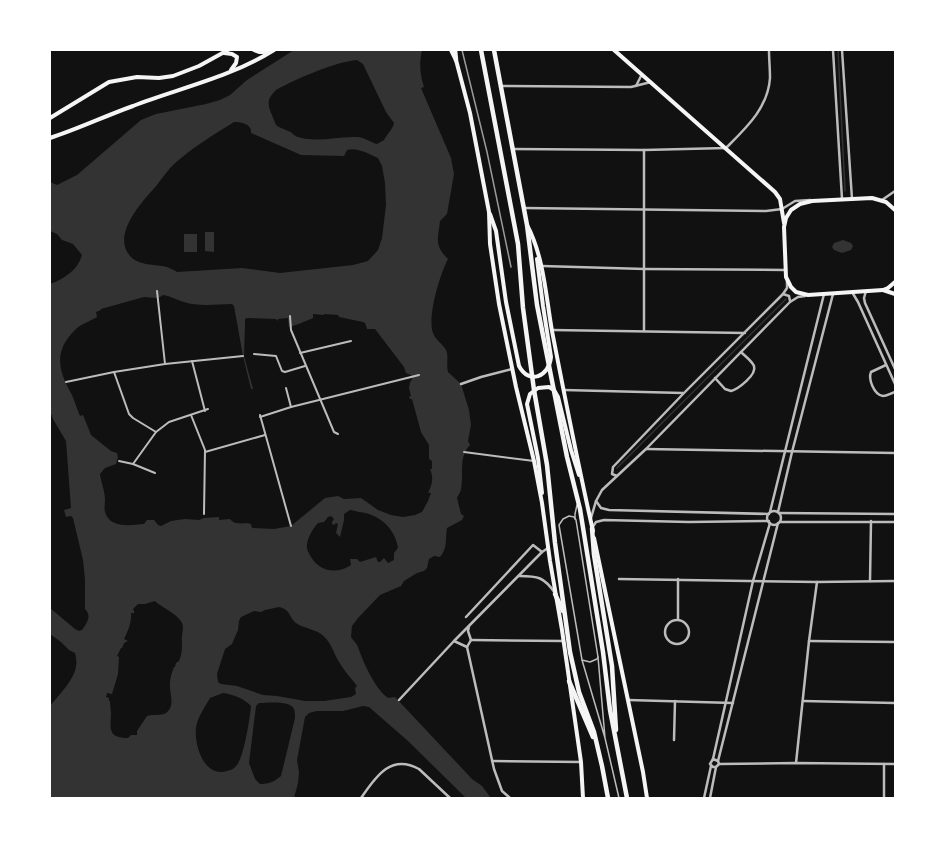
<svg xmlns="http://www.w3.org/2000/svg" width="945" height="848" font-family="Roboto,sans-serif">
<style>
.water{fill:#333;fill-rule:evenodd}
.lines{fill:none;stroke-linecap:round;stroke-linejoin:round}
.stream{stroke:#333;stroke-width:1.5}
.service{stroke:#bcbcbc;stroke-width:1.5}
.pedestrian{stroke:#bcbcbc;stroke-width:2}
.minor{stroke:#bcbcbc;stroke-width:2.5}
.secondary{stroke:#f5f5f5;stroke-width:4}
.trunk{stroke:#f5f5f5;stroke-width:4.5}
.rail{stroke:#9a9a9a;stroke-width:1.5}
</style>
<rect width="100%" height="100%" fill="#111"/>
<g class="water">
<path d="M294,50H422C419,64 420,74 424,87L421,88L451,158L454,174L447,214L440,221C438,239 434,245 448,259C440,274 427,317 433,333C436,341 443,344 446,350C449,356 446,365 448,372L461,384L469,410L471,425L468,441L470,445C458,457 464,474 461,489C461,492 458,495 457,498L461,514L464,516L462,520L447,528C445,538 448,548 440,557L434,556L429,559L427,568L424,571L417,573L404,581L401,586L380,595L358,618L352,626L351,637C353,640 357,644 358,647C363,662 375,689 388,698L395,697L472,779L482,786L491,798H466L408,741L369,707L363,706L343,711H317L309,713L305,717L297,760L299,772L298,783L294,798H50V706C58,696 75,679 76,666C77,662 76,657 75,653L69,650L61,642L50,634V608L75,629L79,631L82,630C87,623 92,616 85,609V580L83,560L73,518L71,516L66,517L64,510L71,508L66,441L53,419L50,411V284C64,279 78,270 82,255L73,244L62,240L57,234L50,231V182L57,185L77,175L141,120L156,114L206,104L220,100L230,95L247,80ZM357,60L363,64L386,112L394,123C393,129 387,134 384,140L377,144C370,142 364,137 357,137C337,136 319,143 298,137C294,136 292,132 288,131C275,125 277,128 272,115C267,104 267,99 276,90C296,79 334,62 357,60ZM234,122C242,122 252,124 251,133L301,155L344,156L347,150C357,147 369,154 378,158L382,166L385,183L386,205L382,238L378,250L368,261L353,265L280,273L242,268L177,272C174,270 170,268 167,267C155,264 139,266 130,256C111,234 143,201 157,185C162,178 168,170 174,164C192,148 213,135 234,122ZM163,295C171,296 177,300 184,302C199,307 217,304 232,304L234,306L243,356L251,389H253L244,356L245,324V319L247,318L276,319L278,321V319L288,318L289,327C292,327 311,319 313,318V314L324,315V314L338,315L339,317L363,322L365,323L367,329H375L404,367L406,373L411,375L412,380L410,382L409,388L411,396L409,397L410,399H412L421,432L429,445V459L432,461V469H430C434,478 432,485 428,493H431L428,501L422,512L415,515L403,517L391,515L378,510L361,498L344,499L338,496L325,498L291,526L274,529L252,528L251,524C243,522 235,526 230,519L219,520V517L204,518L199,520L185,519L171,521L161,526L158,525L154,520H147L144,524C130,525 110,529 105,512C104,508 105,503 105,499C105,492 101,482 100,474L105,468L116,464L118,457L117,453L111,451L91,435L83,415L80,416C77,409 75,402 72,395C58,370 53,351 76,329C81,324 91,321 97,317L96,312L101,310V309L144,297L156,298L160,297ZM350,510C353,510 355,511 359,512C379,514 395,528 398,548L394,553V560L388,563L384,558L380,562H378L376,557L360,562L357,559H350L351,565C336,575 319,571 311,557C309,553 306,549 307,545C308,536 313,529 318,523L324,522L328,517L331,516L334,519L332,522V524L334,525L336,523L338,524L336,533L340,537L344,520V514ZM155,601C162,608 181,615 183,626C183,632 181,637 182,643C182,650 182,654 179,661L176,663L175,667H174C172,672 170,678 170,683C169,693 176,706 166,713C161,716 153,714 147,716L137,731V735H131L128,738C109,738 110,730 111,715C111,710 110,706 110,701H109V698L106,697L107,693L112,694L118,674L119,657L117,656L121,648H122L124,643L128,641L124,639C128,631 132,622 131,613H134V611L133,609L138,604H145ZM279,607C291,610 288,616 296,623C303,628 314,629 321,634C331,641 333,652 339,662C345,672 351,678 357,686L355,688L356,694L351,697L324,701H305L277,696L263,695L237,686L221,684L218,682L217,674L225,649L232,644L238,630L239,621L241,617L254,611L261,612L265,610ZM223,693C232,694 245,699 251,706C250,718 244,756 237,765C234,769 231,770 227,771C204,778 194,745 196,728C197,718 205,707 210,698ZM259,703C268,703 290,700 294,709C295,711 295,715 295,718L281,776C274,782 269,784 260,784L255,779L249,763L256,706Z"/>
<path d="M205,232H214V252L205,251Z"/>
<rect x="184" y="234" width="13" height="18"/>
<path d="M843,240L851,243L853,246L851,250L842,253L834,250L832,247L834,243Z"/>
</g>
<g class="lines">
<g class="stream">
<path d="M838,50L845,191"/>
<path d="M617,468L786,299"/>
</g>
<g class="service">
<path d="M575,519V514L577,505"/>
<path d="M582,660L590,662L597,659L598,657"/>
<path d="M605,738L598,657L576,520L574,517L569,516L563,519L559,525L582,660L605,738L619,798"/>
</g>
<g class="pedestrian">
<path d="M157,291L165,364"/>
<path d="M290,316L291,330L334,432L338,434"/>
<path d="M300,353L351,341"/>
<path d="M254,354L276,356L282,371L285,372L305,366"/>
<path d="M192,361L205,411"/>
<path d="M114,372L129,414L133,418L156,432"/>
<path d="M66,382L114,372L165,364L243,356"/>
<path d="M286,388L291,407"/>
<path d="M191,415L205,450L204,514"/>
<path d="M260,415L291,526"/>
<path d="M260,417L291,407L419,375"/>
<path d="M205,452L265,435"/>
<path d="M464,452L534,461"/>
<path d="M119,461L133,464L155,473"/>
<path d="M133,464L156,432L169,422L208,409"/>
</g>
<g class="minor">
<path d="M833,50L842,199"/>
<path d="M842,50L852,199"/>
<path d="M501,86L631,87L651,82"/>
<path d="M636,86L642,74"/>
<path d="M513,149L644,150L726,148C746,128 768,108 770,78C770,69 769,59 769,50"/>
<path d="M882,200L895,191"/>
<path d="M524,208L766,211L782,209L795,201L810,200"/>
<path d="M542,266L645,269L786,270"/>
<path d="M866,291L864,298L865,303L895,369"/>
<path d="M852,292L858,302L895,384"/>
<path d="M783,294L789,296L790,301"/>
<path d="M552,330L745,333"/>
<path d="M644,331V150"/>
<path d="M886,365L871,372C868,379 874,395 883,396C887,396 891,393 895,392"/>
<path d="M715,378L725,389L731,391C738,389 757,375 754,366C752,361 745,356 741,352"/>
<path d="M461,384L481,377L512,369"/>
<path d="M564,390L683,393"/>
<path d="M646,449L895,453"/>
<path d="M617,476L612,474L613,467L684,393L783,294L787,288V281"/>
<path d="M596,501L601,508L609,510L769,514"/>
<circle cx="774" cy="518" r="7"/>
<path d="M770,512L824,294"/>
<path d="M778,512L792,452L833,294"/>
<path d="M779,513L895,514"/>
<path d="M591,518L596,501L602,490L646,449L790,302L798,297L805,296"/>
<path d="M780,522H895"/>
<path d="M592,528L596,522L604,520L689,522L769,521"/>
<path d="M519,576C538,576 544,577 555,593"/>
<path d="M619,579L817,582L895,581"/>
<path d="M870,581L871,521"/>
<path d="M466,617L533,545L542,552"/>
<path d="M678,619V579"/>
<circle cx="677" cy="632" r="12"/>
<path d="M469,626L468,631L471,640"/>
<path d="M471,640L563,641"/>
<path d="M454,641L467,647"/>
<path d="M809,641L895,642"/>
<path d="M467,647L494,769L502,791L510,798"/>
<path d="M467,647L471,640"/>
<path d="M399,700L454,641L542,552L548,548"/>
<path d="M628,700L733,703"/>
<path d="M803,701L895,703"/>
<path d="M674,740L675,701"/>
<path d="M713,759L753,581L770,523"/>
<path d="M492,761L581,762"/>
<path d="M718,761L778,523"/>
<path d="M796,763L809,641L817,582"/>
<path d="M719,764L796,763L895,764"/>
<path d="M361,798C375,778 390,753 419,769L450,798"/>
<path d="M704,798L711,766"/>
<path d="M710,798L716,767L719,764L718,761L713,759L710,764L713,767H716"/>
<path d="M884,798V764"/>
</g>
<g class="secondary">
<path d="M254,50L259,52H269"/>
<path d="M451,50L456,60L470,113L489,212L490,244L499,304L516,387L534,461L542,503L550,561L562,630L581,762L583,798"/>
<path d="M614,50L775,192L780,199L784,223"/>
<path d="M224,53L232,54L237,57L236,63L231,70"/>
<path d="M50,118L109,82L137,77L159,78L173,76L199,66L228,50"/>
<path d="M50,138C78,129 105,116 133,106C180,88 231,77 274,50"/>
<path d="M895,210L886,202L872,198L812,201L800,204L791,210L786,218L784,227L786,277L791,287L796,292L808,295L883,290L888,288L895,282"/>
<path d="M490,214L496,231L506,302L519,366C529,385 549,377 551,357L543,306L537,259"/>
<path d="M527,225C544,257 546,297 552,331C565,398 578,465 593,531"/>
<path d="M883,290L895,294"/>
<path d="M542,493L538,458L527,404L530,394L538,388L549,387L554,390L558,397L571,450L579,475"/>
<path d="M594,538L643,772L647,798"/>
</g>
<g class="trunk">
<path d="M455,50L456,60"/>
<path d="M481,50L518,244L523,308L534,390L547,465L555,543L570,652L579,692L594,732L602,766L608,798"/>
<path d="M494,50L527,225L537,305L567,457L580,509L603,652L610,710L627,798"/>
<path d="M592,528L594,555L612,666L616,730"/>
<path d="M555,594L563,611"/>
<path d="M569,681L593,737"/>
</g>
<path class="rail" d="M462,50L487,152L511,267"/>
</g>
<rect width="945" height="848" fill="none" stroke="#ffffff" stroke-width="102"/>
</svg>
